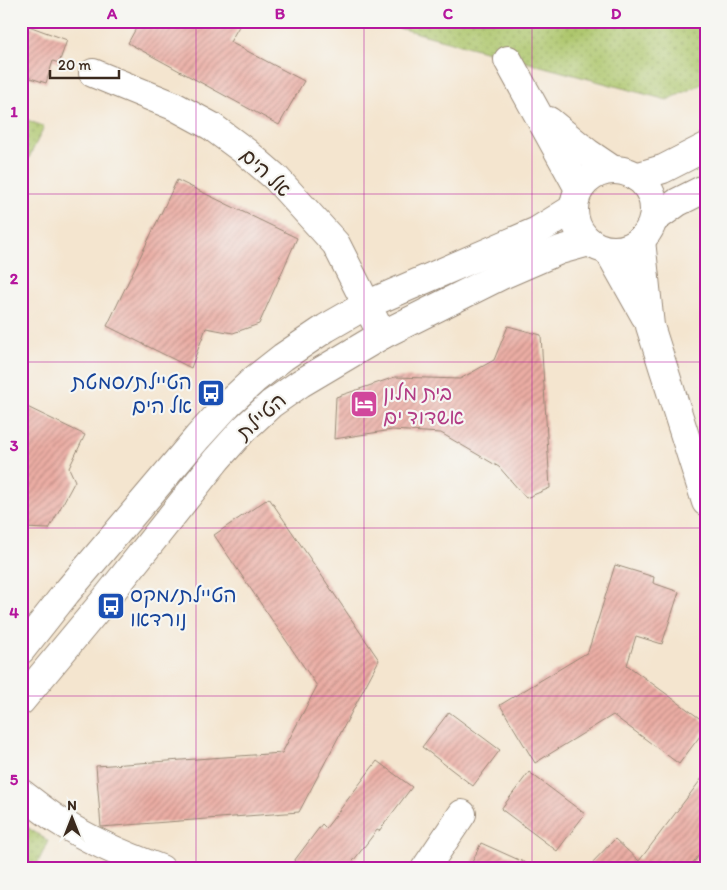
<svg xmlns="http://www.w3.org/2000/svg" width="727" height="890" font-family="Itim,'Playpen Sans Hebrew',sans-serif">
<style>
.park{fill:url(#park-dots);stroke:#747845}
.building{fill:url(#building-hatch)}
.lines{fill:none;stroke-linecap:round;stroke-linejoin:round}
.minor-casing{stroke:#988876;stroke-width:30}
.major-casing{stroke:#988876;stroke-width:30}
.minor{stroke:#fff;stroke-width:28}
.major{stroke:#fff;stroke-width:28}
.grid{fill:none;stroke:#b5179e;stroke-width:1;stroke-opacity:0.55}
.labels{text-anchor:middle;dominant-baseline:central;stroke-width:4.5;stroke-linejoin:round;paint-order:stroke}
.street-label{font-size:21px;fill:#3b2a1e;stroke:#f6f6f2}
.transit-label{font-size:21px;fill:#164399;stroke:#f6f6f2;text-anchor:end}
.hotel-label{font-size:21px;fill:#b23c85;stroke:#f6f6f2;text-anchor:start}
.neatline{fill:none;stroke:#b5179e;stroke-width:2}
.grid-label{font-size:16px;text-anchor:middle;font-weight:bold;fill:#b5179e}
</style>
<defs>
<pattern id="park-dots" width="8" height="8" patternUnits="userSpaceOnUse" patternTransform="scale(1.25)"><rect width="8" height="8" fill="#adc66c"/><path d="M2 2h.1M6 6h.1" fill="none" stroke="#8ea158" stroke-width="1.8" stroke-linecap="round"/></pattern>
<pattern id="building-hatch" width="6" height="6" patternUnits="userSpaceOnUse" patternTransform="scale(1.25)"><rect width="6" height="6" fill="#ebada4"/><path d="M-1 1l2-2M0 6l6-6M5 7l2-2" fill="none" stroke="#c08d85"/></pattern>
</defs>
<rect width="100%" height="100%" fill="#f6f6f2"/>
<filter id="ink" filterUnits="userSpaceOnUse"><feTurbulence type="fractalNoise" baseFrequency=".02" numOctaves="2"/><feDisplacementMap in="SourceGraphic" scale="10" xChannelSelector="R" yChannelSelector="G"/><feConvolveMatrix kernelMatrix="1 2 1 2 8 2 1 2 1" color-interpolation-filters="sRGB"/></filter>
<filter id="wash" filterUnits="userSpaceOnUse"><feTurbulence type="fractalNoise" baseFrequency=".0096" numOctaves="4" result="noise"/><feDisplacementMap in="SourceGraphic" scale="20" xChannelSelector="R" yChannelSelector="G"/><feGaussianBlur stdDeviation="1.12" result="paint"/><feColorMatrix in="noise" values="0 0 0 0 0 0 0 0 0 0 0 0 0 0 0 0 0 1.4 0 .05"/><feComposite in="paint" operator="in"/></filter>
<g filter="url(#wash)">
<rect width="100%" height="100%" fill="#f4e5cf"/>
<g class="park">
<path d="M373,21H706V82L667,100Z"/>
<path d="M21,117L44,127L21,174Z"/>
<path d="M21,823L48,841L35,869H21Z"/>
</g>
<g id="blocks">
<g class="building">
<path d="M140,21H242L230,42L304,81L279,125L128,43Z"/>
<path d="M26,25L67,40L59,63L53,61L46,83L21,75V67L26,52L21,50V38Z"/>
<path d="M177,180L297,238L259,324L233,333L206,328L191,368L107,326Z"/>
<path d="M508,326L541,335L550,488L526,498L499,467L441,433L392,430L334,439L336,397L395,377L460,379L494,360Z"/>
<path d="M21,404L85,435L69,468L75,481L49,529L21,528Z"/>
<path d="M269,498L379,660L299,812L101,827L96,766L282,753L317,686L214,535Z"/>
<path d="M615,565L654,577L653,583L679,592L662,644L636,636L627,665L706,723V728L679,764L613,715L535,763L500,705L588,652Z"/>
<path d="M449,712L500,750L473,786L422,747Z"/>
<path d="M377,761L412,787L379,831L377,830L347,869H288L322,824L326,828Z"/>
<path d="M529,772L585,814L557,851L501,809Z"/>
<path d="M706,773V846L688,869H586L615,839L639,861Z"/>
<path d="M481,843L539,869H469Z"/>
</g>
</g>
</g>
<g filter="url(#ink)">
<use href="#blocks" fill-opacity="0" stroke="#988876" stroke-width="1"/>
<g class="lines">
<g class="minor-casing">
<g id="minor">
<path d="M508,60L579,189"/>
<path d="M93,73L174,106L211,126L246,152L276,178L336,244L382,335"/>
<path d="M549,121L588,153L613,170"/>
<path d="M641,240L650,326L706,502"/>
<path d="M608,250L645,316"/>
<path d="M21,793C33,802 44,811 56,819C88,840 125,856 161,869"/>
<path d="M425,869L462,814"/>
</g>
</g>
<g class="major-casing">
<g id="major">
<circle cx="614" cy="210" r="40"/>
<path d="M636,177L663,169L706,147"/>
<path d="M653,220L678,202L706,188"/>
<path d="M21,650L66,593L198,437L228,404L255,379L283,357L326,328L366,305L537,231L574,208"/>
<path d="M21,701L104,601L217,459L243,430L271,404L301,383L382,335L500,276L560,250L589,242"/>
</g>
</g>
<use href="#minor" class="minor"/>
<use href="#major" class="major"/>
</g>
</g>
<path class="grid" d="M196,21V869M364,21V869M532,21V869M21,194H706M21,362H706M21,528H706M21,696H706"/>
<defs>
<g id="bus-square" transform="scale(1.4375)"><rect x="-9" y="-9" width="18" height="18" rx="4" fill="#1a4fb4" stroke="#f6f6f2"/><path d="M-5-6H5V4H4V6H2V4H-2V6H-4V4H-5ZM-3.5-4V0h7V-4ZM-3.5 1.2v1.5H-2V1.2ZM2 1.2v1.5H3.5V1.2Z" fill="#fff"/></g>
<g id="hotel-square" transform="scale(1.4375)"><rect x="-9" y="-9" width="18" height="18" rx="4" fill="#d1479c" stroke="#f6f6f2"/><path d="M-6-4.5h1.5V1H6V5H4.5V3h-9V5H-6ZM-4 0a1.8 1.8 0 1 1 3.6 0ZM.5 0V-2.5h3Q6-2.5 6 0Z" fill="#fff"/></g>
</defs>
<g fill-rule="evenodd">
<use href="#bus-square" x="211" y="393"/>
<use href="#hotel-square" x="364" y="404"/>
<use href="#bus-square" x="111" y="606"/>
</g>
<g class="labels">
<g class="street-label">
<text transform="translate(266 172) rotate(43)">אל הים</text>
<text transform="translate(261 416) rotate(-42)">הטיילת</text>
</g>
<g class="transit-label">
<text x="192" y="381">הטיילת/סמטת<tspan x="192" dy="24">אל הים</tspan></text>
<text x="130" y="594" text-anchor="start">הטיילת/מקס<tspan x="130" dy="24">נורדאו</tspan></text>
</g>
<g class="hotel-label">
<text x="383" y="392">בית מלון<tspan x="383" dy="24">אשדוד ים</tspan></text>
</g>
</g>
<rect width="727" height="890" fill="none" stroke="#f6f6f2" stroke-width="55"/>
<g transform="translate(72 818)" stroke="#f6f6f2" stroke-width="4" paint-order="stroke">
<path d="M0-4L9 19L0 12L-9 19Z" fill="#3b2a1e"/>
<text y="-8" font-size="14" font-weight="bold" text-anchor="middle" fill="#3b2a1e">N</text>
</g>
<path d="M50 70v8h69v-8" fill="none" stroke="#3b2a1e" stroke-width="2.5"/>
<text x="58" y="70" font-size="15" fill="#3b2a1e" stroke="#f6f6f2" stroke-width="4" paint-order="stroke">20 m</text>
<rect x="28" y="28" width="672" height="834" class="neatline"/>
<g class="grid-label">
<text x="112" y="19">A</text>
<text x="280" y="19">B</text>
<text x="448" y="19">C</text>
<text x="616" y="19">D</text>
<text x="14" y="117">1</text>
<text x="14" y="284">2</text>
<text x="14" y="451">3</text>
<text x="14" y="618">4</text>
<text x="14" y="785">5</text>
</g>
</svg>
